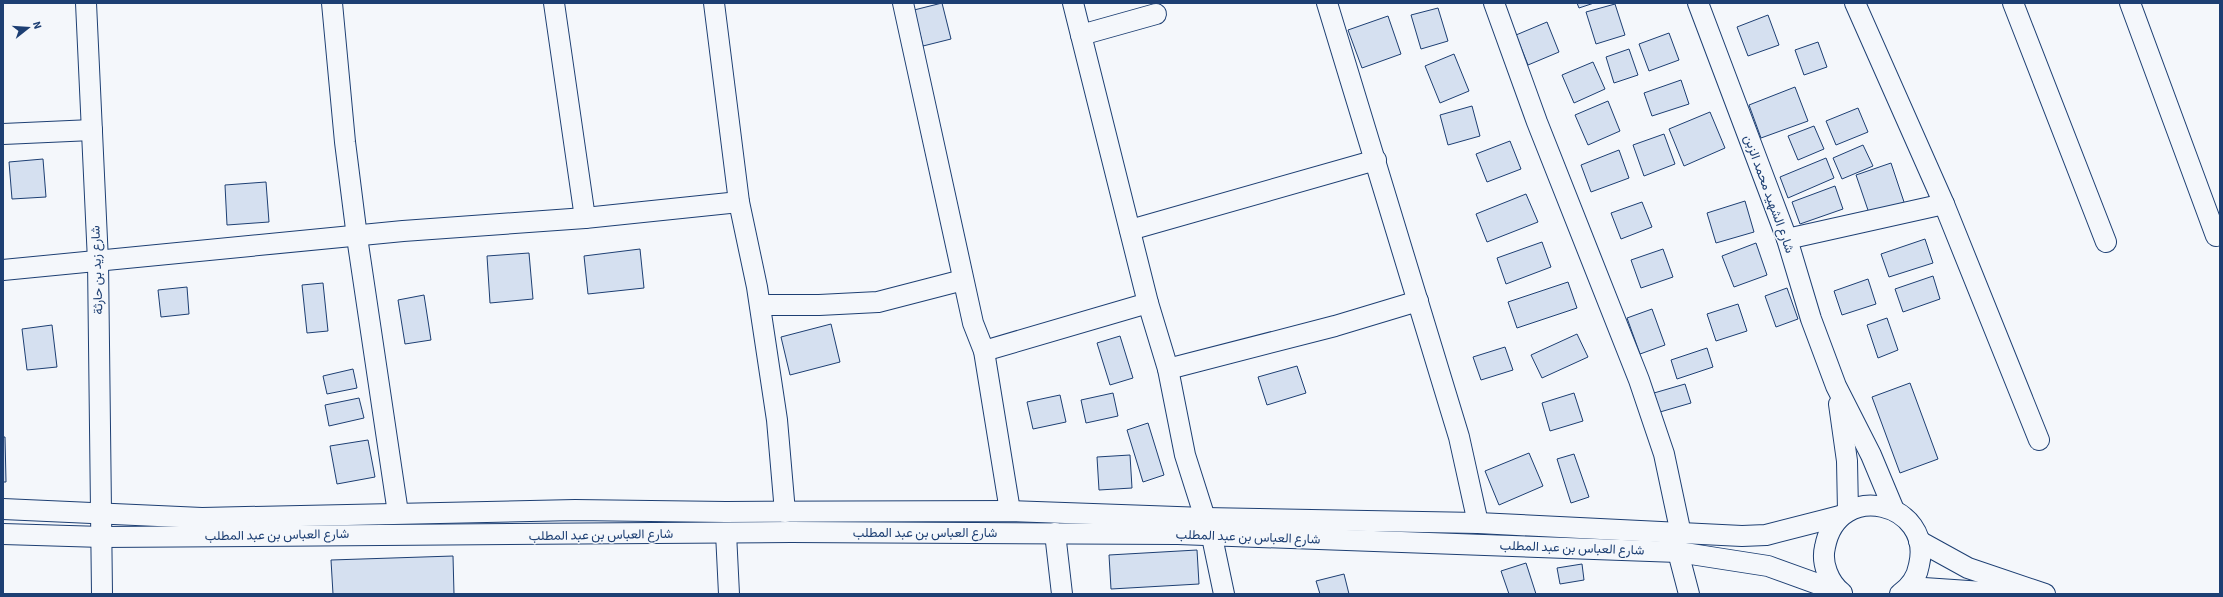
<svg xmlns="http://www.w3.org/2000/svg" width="2223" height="597" font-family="'Source Sans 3',Vazirmatn,sans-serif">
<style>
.building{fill:#d5e0f0;stroke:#1d3f73}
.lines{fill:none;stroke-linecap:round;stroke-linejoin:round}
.minor-casing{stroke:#1d3f73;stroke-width:22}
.minor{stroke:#f4f7fb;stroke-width:20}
.labels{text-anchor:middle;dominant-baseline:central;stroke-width:3;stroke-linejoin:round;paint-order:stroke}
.street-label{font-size:13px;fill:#1d3f73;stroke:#f4f7fb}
</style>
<rect width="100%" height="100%" fill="#f4f7fb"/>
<g class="building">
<path d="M942,3L951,39L923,46L914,10Z"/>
<path d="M1577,3H1594L1579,8Z"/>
<path d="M1615,4L1625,35L1596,44L1586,12Z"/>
<path d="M1438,8L1448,41L1421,49L1411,15Z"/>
<path d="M1768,15L1779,45L1748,56L1737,27Z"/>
<path d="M1388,16L1401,54L1362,68L1348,30Z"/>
<path d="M1547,22L1559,52L1528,65L1516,35Z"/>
<path d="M1669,33L1679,60L1649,71L1639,44Z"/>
<path d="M1818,42L1827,67L1804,75L1795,50Z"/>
<path d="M1629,49L1638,75L1614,83L1606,57Z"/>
<path d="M1454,54L1469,91L1440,103L1425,66Z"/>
<path d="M1593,62L1605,89L1574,103L1562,75Z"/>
<path d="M1681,80L1689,104L1652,116L1644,93Z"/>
<path d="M1795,87L1808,121L1761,138L1749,105Z"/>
<path d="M1608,101L1620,131L1588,145L1575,115Z"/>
<path d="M1472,106L1480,136L1448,145L1440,115Z"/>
<path d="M1858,108L1868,132L1836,145L1826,121Z"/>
<path d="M1710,112L1725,148L1684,166L1669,129Z"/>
<path d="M1814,126L1824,149L1798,160L1788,136Z"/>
<path d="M1664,134L1675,164L1644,176L1633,145Z"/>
<path d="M1510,141L1521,169L1487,182L1476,154Z"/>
<path d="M1863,145L1873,166L1842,179L1833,158Z"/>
<path d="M1619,150L1629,178L1591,192L1581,165Z"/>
<path d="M1826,158L1834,178L1788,198L1780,177Z"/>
<path d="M43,159L46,197L12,199L9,162Z"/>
<path d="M1891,163L1905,205L1870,216L1856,175Z"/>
<path d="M266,182L269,222L227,225L225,185Z"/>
<path d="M1835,186L1843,209L1800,224L1792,202Z"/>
<path d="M1526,194L1538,222L1487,242L1476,214Z"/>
<path d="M1745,201L1754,232L1716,243L1707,213Z"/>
<path d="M1642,202L1652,227L1621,239L1611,213Z"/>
<path d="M1925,239L1933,263L1889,277L1881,254Z"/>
<path d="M1542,242L1551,267L1506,284L1497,258Z"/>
<path d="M1756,243L1767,275L1734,287L1722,256Z"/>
<path d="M640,249L644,288L588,294L584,256Z"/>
<path d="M1663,249L1673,277L1641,288L1631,260Z"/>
<path d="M529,253L533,299L490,303L487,256Z"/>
<path d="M1933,276L1940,299L1903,312L1895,289Z"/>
<path d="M1868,279L1876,304L1842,315L1834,291Z"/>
<path d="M1568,282L1577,308L1517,328L1508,302Z"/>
<path d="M323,283L328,331L307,333L302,285Z"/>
<path d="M187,287L189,314L161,317L158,290Z"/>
<path d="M1787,288L1798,319L1776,327L1765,296Z"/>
<path d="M424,295L431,340L405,344L398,300Z"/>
<path d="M1738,304L1747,331L1716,341L1707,314Z"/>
<path d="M1652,309L1665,345L1640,354L1627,318Z"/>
<path d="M1887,318L1898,350L1878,358L1867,325Z"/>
<path d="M831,324L840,362L790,375L781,337Z"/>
<path d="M52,325L57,367L27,370L22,329Z"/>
<path d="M1577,334L1588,357L1542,378L1531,355Z"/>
<path d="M1120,336L1133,378L1110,385L1097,343Z"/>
<path d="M1505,347L1513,370L1481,380L1473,357Z"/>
<path d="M1707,348L1713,367L1677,379L1671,360Z"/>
<path d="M1297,366L1306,393L1267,405L1258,377Z"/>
<path d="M353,369L357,388L327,394L323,376Z"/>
<path d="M1910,383L1938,459L1900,473L1872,397Z"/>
<path d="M1685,384L1691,403L1660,412L1654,393Z"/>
<path d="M1113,393L1118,416L1086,423L1081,400Z"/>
<path d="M1574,393L1583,421L1550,431L1542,403Z"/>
<path d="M1060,395L1066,422L1033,429L1027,402Z"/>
<path d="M359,398L364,418L329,426L325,405Z"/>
<path d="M1148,423L1164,475L1143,482L1127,430Z"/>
<path d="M3,437H5L6,482H3Z"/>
<path d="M368,440L375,477L337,484L330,446Z"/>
<path d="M1529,453L1543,486L1499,505L1485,471Z"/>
<path d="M1574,454L1589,497L1571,503L1557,459Z"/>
<path d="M1130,455L1132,488L1099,490L1097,457Z"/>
<path d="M1197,550L1199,584L1111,589L1109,555Z"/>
<path d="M453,556L454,594H333L331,560Z"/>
<path d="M1526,563L1536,594H1509L1501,571Z"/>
<path d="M1582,564L1584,580L1560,584L1557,568Z"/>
<path d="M1344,574L1349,594H1320L1316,581Z"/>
</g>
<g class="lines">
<g class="minor-casing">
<g id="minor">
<path d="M86,3L98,261L102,594"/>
<path d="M332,3L345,142L357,237L398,513"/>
<path d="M554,3L585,218"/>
<path d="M714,3L739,202L757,287L777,420L785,512"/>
<path d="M903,3L973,323L984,351L1010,511"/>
<path d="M1073,3L1148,303L1168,369L1185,455L1205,518"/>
<path d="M1327,3L1459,437L1478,523"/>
<path d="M1494,3L1537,122L1639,380L1664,454L1681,534"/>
<path d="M1698,3L1787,239L1811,319L1836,386L1871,455L1894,510"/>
<path d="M1855,3L1944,204L2039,440"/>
<path d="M2013,3L2106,242"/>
<path d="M2130,3L2216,236"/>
<path d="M1081,35L1156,14"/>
<path d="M3,134L92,130"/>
<path d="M1130,230L1376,160"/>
<path d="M1787,239L1944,204"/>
<path d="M3,270L403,231L585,218L739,202"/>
<path d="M760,305H819L878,302L963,280"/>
<path d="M984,351L1148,303"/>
<path d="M1168,369L1335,326L1418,301"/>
<path d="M1839,404L1847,461L1848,511"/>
<path d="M3,509L202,518L575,510L726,512L1010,511L1205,518L1478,523L1742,536L1766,535L1840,516"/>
<path d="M726,533L729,594"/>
<path d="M1055,533L1062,594"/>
<path d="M3,534L102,537L791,532L1178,534L1678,552L1768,566L1840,592"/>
<path d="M1212,537L1224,594"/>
<path d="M1919,541L1968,568L2045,594"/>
<path d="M1678,552L1689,594"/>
<path d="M1909,587L2013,594"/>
<path d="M1842,593C1829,583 1821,563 1825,547C1838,478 1934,503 1919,565C1917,577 1910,587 1900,594"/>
</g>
</g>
<use href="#minor" class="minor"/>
</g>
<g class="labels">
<g class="street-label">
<text transform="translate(1769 194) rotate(70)">شارع الشهيد محمد الزبن</text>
<text transform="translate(97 270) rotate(-92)">شارع زيد بن حارثة</text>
<text x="925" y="533">شارع العباس بن عبد المطلب</text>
<text transform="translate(277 535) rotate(-1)">شارع العباس بن عبد المطلب</text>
<text transform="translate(601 535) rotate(-1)">شارع العباس بن عبد المطلب</text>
<text transform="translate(1248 537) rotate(2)">شارع العباس بن عبد المطلب</text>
<text transform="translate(1572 548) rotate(2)">شارع العباس بن عبد المطلب</text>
</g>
</g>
<rect width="2223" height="597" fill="none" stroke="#1d3f73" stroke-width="8"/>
<g transform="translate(28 28) rotate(73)" stroke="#f4f7fb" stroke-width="3" paint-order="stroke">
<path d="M0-3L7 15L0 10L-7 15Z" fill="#1d3f73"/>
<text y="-6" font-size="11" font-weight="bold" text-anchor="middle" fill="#1d3f73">N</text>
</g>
</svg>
